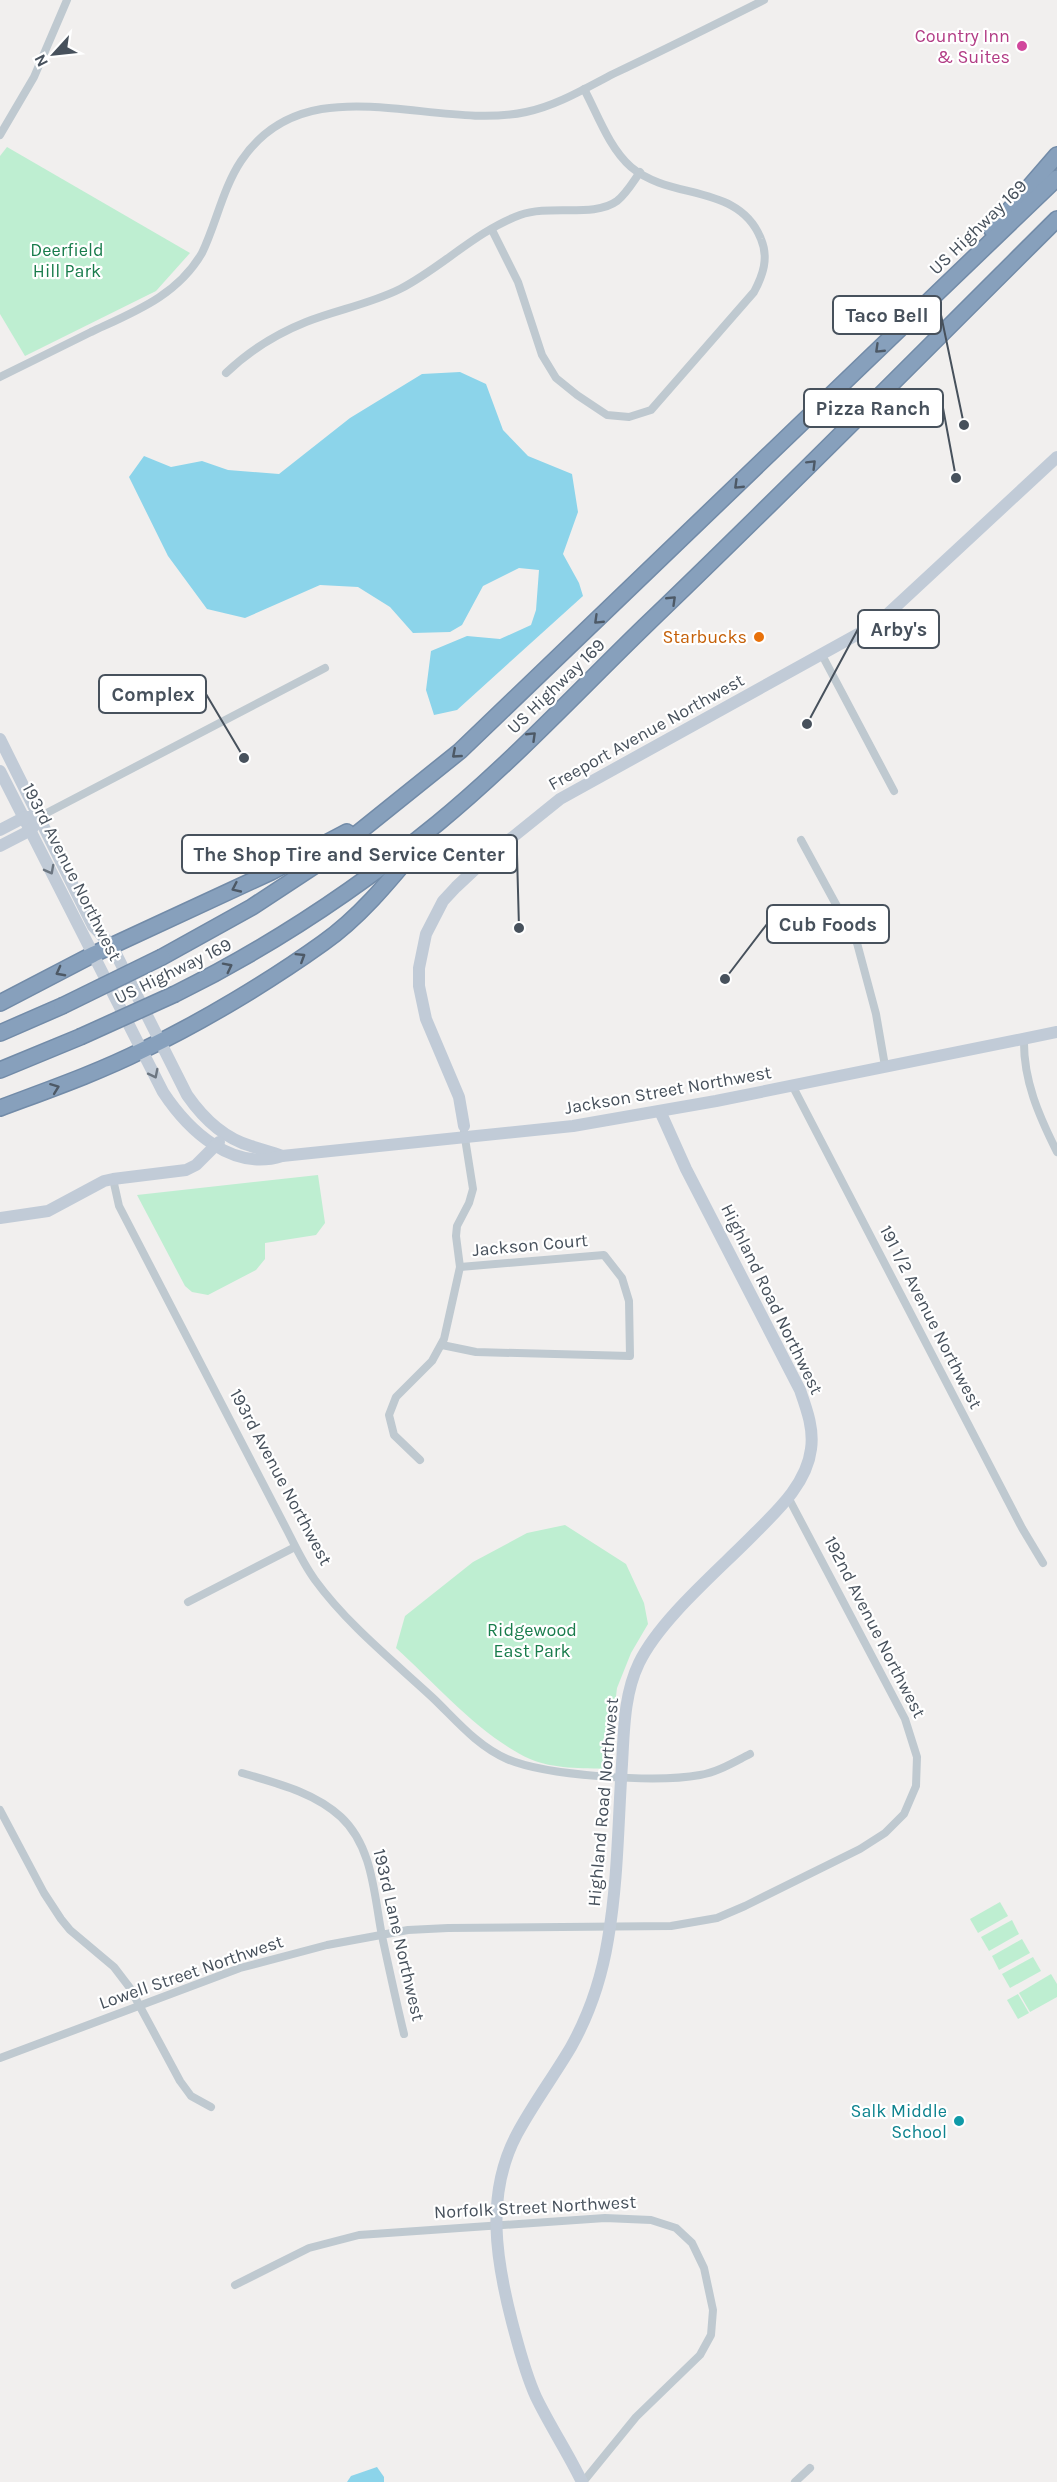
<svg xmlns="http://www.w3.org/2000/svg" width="1057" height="2482" font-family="Karla,sans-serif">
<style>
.green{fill:#beeed1}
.water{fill:#8cd4ea}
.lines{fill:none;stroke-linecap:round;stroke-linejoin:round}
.highway-casing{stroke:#728ba8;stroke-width:18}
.street{stroke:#bfc9d0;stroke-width:8}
.secondary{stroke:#c1cbd7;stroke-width:12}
.highway{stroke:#87a0bc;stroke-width:15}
.highway-bridge-casing{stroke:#728ba8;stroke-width:18;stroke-linecap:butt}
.highway-bridge{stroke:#87a0bc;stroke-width:15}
.oneway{stroke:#4d5966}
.oneway2{stroke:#6c7681}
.hotel-dot{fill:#d1479c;stroke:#fff;stroke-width:2}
.food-dot{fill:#e8710a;stroke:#fff;stroke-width:2}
.culture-dot{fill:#0f9aa8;stroke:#fff;stroke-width:2}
.labels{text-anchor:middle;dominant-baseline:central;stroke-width:4.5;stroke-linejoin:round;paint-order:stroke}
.hotel-label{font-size:18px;fill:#b23c85;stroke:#fff;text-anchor:end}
.street-label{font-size:18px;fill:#47515c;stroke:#fff}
.park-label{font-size:18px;fill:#197c4c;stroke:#fff}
.food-label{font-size:18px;fill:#c56008;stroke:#fff;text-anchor:end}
.culture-label{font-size:18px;fill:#0d838f;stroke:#fff;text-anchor:end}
.leader{fill:none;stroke:#47515c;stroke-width:2}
.callout-dot{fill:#47515c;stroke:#fff;stroke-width:2}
.callout{fill:#fff;stroke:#47515c;stroke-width:2}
.callout-label{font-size:20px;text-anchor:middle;font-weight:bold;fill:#47515c}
</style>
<rect width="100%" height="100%" fill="#f1efee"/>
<g class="green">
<path d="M7,147L190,253L156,291L25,356L0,314V156Z"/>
<path d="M318,1175L325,1223L316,1235L265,1243V1259L256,1270L208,1295L192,1292L185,1286L137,1195Z"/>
<path d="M565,1525L626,1564L644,1603L648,1624L631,1653L617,1688L607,1769C583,1768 553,1769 530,1759C480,1736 436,1684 396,1648L405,1616L473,1562L527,1533Z"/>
<path d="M1000,1902L1008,1916L978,1933L970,1919Z"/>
<path d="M1012,1920L1019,1934L989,1951L981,1937Z"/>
<path d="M1022,1939L1030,1953L999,1970L992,1956Z"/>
<path d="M1033,1957L1041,1971L1010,1988L1002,1974Z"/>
<path d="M1051,1974L1057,1984V1997L1030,2012L1019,1993Z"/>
<path d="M1018,1994L1029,2013L1018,2019L1007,2000Z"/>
</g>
<g class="water">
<path d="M460,372L486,384L503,430L528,456L572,474L578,512L563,554L579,583L583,596L457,710L434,715L426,690L431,651L467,636L500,639L531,625L536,610L539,570L519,568L483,586L462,625L450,632L413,633L390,607L358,587L320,585L245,618L207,609L168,556L129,477L144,456L171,467L202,461L228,470L279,474L350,418L422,374Z"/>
<path d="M377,2467L384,2477V2482H347L351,2476Z"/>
</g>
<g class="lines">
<g class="highway-casing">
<g id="highway">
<path d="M992,230L1057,155"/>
<path d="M162,957L252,907L328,857L460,751L1057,178"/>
<path d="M175,994C270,947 356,890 438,823C511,763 576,693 644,627C784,493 920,355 1057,219"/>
<path d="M0,1003L94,954L271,872L347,832"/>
<path d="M0,1033L62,1006"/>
<path d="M0,1070L80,1037"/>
<path d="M0,1108C48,1090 97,1073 143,1050C202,1022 270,981 323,943C360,917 390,880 419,845"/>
</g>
</g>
<g class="street">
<path d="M0,135L34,77L67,0"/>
<path d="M492,230L518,282L542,355L556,378L577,395L607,415L629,417L651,410L754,292C763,275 769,258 761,239C739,183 671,201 631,167C609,148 597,113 584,89"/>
<path d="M226,373C249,351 276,334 306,322C336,310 370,304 400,289C441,268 476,231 520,215C550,204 594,218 617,201C626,194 633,182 640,172"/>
<path d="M0,377C30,362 61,347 91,332C134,312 177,296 202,253C216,224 223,188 241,161C307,62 433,132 526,112C556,106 586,88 613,74C664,50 714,25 764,0"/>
<path d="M822,655L894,791"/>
<path d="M39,817L325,668"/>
<path d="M801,840L857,943L876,1014L885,1066"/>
<path d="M1024,1039C1023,1080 1039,1116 1057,1152"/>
<path d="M792,1085L1022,1528L1043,1563"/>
<path d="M113,1179L119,1206L288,1532C296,1548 304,1565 315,1580C347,1624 393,1661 433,1698C456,1720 477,1746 507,1759C546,1776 657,1783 700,1775C718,1772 734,1762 750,1754"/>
<path d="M442,1345L476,1352L630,1356L629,1301L622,1278L604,1255L460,1267"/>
<path d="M420,1460L394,1435L389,1415L396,1397L432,1361L444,1339L460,1267L456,1236L457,1226L469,1203L473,1189L464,1132"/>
<path d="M188,1602L295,1547"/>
<path d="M242,1773C276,1783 314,1792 341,1817C373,1847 374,1895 382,1936C389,1968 396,2001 404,2034"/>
<path d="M0,1810L44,1893L61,1919L70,1930L114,1967L130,1988L180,2081L191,2096L211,2107"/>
<path d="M0,2058L240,1968L327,1945L408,1930L448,1928L671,1926L717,1918L745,1906L860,1849L885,1833L904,1814L916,1786L917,1757L905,1719L788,1497"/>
<path d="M235,2285L309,2248L359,2235L605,2218L651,2220L676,2228L692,2243L704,2268L713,2310L711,2335L700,2355L636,2417L583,2482"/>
<path d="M795,2482L810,2468"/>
</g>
<g class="secondary">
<path d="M0,739L93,926L112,946L187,1095C203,1118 223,1138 251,1146C262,1150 271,1151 282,1156"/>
<path d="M0,771L163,1092C188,1130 232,1172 282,1156L573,1126L716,1101L1057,1032"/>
<path d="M0,830L25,817H32"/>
<path d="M0,846L31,830L36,823"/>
<path d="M464,1126L459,1097L426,1019L419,986V968L426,934L443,901L456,887L488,857L560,799L878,623L1057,457"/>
<path d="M0,1218L48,1211L104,1181L113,1179L186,1170L196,1165L219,1142"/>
<path d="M582,2482C568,2453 550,2426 536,2397C525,2373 519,2348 512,2322C496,2260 485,2194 517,2134C533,2104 554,2076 571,2047C590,2013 602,1976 608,1939C618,1881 618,1822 622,1764C624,1730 624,1694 639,1663C660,1619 720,1569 755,1533C778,1510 807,1483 811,1449C814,1429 807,1410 800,1390L686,1169L660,1111"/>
</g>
<use href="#highway" class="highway"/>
<g class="highway-bridge-casing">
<g id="highway-bridge">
<path d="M62,1006L162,957"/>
<path d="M80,1037L175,994"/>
</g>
</g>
<use href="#highway-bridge" class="highway-bridge"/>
</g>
<defs><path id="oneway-chevron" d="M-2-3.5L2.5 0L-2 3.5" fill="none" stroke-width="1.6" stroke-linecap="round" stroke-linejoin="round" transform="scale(1.5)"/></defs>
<g class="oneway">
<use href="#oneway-chevron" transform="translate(879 349) rotate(136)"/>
<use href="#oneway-chevron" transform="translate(812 464) rotate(-45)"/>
<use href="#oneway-chevron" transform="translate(738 485) rotate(136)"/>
<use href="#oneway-chevron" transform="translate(672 600) rotate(-44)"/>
<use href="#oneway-chevron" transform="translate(598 620) rotate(136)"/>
<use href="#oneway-chevron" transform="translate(532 736) rotate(-44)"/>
<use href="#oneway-chevron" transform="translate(456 754) rotate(139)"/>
<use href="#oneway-chevron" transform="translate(236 888) rotate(155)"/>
<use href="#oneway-chevron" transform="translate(301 957) rotate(-32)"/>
<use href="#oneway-chevron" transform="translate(228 967) rotate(-27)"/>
<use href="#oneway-chevron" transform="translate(60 972) rotate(152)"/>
<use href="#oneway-chevron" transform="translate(55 1088) rotate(-21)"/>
</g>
<g class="oneway2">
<use href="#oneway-chevron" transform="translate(50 870) rotate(62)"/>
<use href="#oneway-chevron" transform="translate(154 1074) rotate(63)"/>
</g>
<circle class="hotel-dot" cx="1022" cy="46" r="6"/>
<circle class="food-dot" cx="759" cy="637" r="6"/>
<circle class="culture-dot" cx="959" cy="2121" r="6"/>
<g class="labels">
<g class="hotel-label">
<text x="1010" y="36">Country Inn<tspan x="1010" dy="21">&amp; Suites</tspan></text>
</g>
<g class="street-label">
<text transform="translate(978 227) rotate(-44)">US Highway 169</text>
<text transform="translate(556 686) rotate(-44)">US Highway 169</text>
<text transform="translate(646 732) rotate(-29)">Freeport Avenue Northwest</text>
<text transform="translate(72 872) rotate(63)">193rd Avenue Northwest</text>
<text transform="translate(173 971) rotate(-26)">US Highway 169</text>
<text transform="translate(668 1090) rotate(-10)">Jackson Street Northwest</text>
<text transform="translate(530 1245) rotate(-5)">Jackson Court</text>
<text transform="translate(772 1299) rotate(64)">Highland Road Northwest</text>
<text transform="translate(931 1317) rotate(63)">191 1/2 Avenue Northwest</text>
<text transform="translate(281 1477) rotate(62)">193rd Avenue Northwest</text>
<text transform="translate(875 1627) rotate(63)">192nd Avenue Northwest</text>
<text transform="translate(603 1802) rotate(-85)">Highland Road Northwest</text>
<text transform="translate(399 1935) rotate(77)">193rd Lane Northwest</text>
<text transform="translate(191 1972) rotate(-19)">Lowell Street Northwest</text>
<text transform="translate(535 2207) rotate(-3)">Norfolk Street Northwest</text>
</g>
<g class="park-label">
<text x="67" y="250">Deerfield<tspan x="67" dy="21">Hill Park</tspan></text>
<text x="532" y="1630">Ridgewood<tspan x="532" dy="21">East Park</tspan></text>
</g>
<g class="food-label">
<text x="747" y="637">Starbucks</text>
</g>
<g class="culture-label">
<text x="947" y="2111">Salk Middle<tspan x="947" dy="21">School</tspan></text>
</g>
</g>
<path class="leader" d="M964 425L941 315M956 478L943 408M807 724L858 629M244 758L206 694M519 928L517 854M725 979L767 924"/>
<g class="callout-dot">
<circle cx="964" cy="425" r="6"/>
<circle cx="956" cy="478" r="6"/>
<circle cx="807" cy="724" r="6"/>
<circle cx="244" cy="758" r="6"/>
<circle cx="519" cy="928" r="6"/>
<circle cx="725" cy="979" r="6"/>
</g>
<g class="callout">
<rect x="833" y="296" width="108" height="38" rx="6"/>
<rect x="804" y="389" width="139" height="38" rx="6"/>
<rect x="858" y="610" width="81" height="38" rx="6"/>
<rect x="99" y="675" width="107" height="38" rx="6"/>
<rect x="182" y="835" width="335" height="38" rx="6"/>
<rect x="767" y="905" width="122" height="38" rx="6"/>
</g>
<g class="callout-label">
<text x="887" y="322">Taco Bell</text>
<text x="873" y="415">Pizza Ranch</text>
<text x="899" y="636">Arby's</text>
<text x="153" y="701">Complex</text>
<text x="349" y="861">The Shop Tire and Service Center</text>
<text x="828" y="931">Cub Foods</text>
</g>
<g transform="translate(54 54) rotate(243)" stroke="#ffffff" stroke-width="4.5" paint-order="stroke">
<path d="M0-4.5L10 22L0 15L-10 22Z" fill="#47515c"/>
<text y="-9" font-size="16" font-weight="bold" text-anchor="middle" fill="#47515c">N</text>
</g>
</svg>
